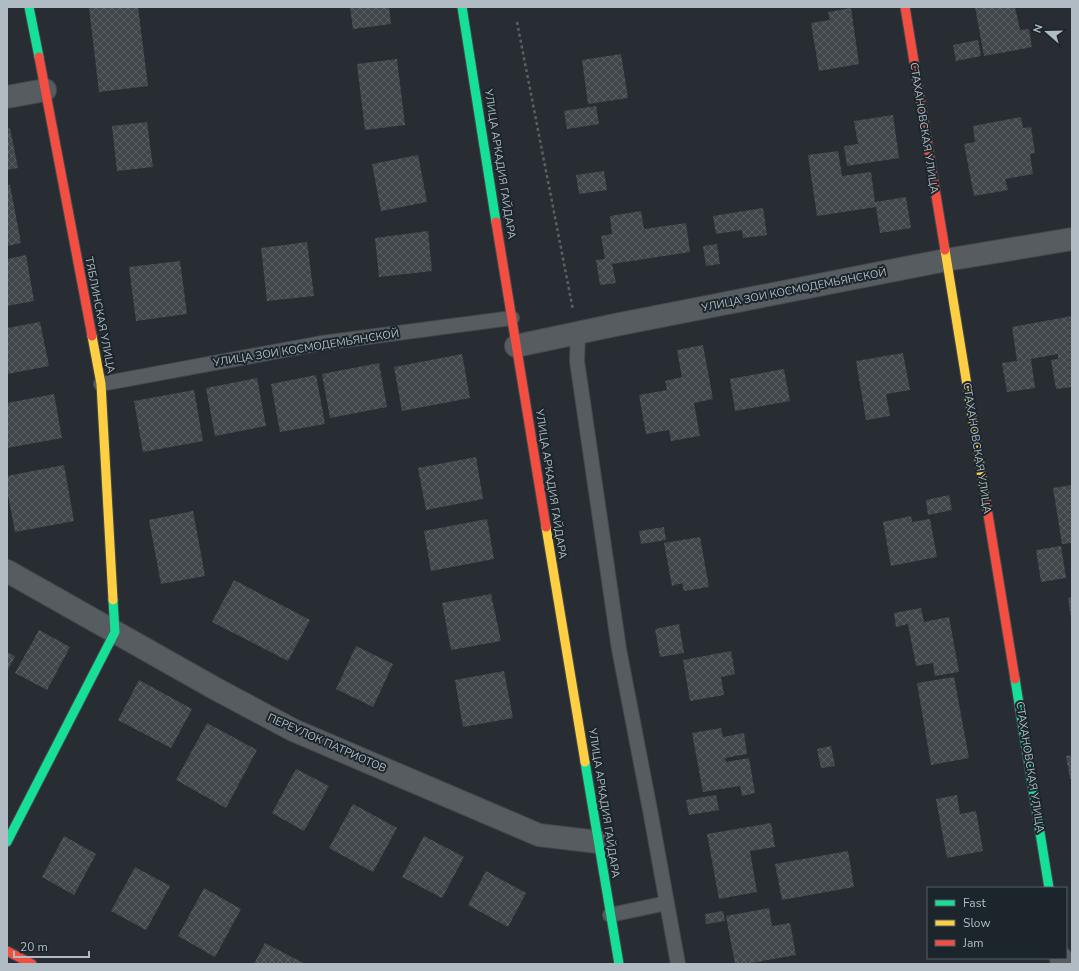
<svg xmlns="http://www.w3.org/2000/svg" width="1079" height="971" font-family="'Nunito Sans',sans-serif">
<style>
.building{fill:url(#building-cross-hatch)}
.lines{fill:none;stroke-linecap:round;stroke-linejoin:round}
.lane-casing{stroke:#44494d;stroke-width:16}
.street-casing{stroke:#44494d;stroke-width:24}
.fast-casing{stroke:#44494d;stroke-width:11}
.slow-casing{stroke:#44494d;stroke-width:11}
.jam-casing{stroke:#44494d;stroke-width:11}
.path{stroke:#5b6064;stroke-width:2.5;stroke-dasharray:3 3;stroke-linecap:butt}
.lane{stroke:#575c60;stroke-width:14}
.street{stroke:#575c60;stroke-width:22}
.fast{stroke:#16e098;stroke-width:9}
.slow{stroke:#ffcf43;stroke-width:9}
.jam{stroke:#f24e42;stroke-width:9}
.labels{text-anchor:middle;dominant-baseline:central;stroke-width:4;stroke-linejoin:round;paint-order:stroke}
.street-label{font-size:11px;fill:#b1bbc3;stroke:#1b252b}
</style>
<defs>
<pattern id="building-cross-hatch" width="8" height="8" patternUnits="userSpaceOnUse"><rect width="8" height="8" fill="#40464a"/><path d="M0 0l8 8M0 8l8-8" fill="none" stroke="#595f62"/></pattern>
</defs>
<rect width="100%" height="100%" fill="#272d32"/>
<g class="building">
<path d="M89,7H138L148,86L99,92Z"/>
<path d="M350,7H389L391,24L353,29Z"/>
<path d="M975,7H1015L1020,30L1029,29L1032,47L984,56Z"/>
<path d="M851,8L859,64L819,71L811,23L830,20L828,12Z"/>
<path d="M978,40L981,56L956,61L953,45Z"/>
<path d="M621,54L628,98L588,104L582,60Z"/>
<path d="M397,59L405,125L365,130L357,64Z"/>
<path d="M596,106L599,124L567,129L564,111Z"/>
<path d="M893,115L899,158L847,166L844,146L858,144L854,121Z"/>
<path d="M1021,117L1023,128L1031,127L1035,153L1030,154L1033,174L1005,179L1008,190L974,196L964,144L975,142L973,126Z"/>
<path d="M147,122L153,167L117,171L112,126Z"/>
<path d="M10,128L18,168L7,170V129Z"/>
<path d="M838,151L842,176L871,172L875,202L906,197L911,228L880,233L876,207L817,216L808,155Z"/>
<path d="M418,155L427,202L381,211L372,164Z"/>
<path d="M604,171L607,190L579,194L576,175Z"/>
<path d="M7,185H10L21,243L7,246Z"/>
<path d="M763,208L767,235L743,238L742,230L716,234L713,216Z"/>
<path d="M641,211L644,229L686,223L690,252L612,264L616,283L600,285L596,260L605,259L601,236L612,234L610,216Z"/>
<path d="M428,231L432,271L379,277L375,238Z"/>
<path d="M307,242L314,296L267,301L261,248Z"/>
<path d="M717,244L720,264L706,266L703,246Z"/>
<path d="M26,255L34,301L7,306V259Z"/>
<path d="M180,261L187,314L136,321L129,267Z"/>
<path d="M1072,316V387L1056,389L1051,360L1058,359V354L1031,359L1035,388L1007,392L1002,363L1017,361L1012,327Z"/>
<path d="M40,322L49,366L7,374V328Z"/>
<path d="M703,345L713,399L694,403L700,436L671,441L669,430L646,434L639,395L667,390L665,381L682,377L677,350Z"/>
<path d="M903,353L910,390L886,394L890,416L866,420L856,361Z"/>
<path d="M462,354L470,398L402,411L394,367Z"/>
<path d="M379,363L387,407L330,418L322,374Z"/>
<path d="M784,369L790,401L735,411L730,379Z"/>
<path d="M316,375L325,424L280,432L271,384Z"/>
<path d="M257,378L266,426L215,436L206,388Z"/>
<path d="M194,390L203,441L143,452L134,401Z"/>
<path d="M54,394L62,438L7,448V403Z"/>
<path d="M476,457L483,499L426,510L418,468Z"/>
<path d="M64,465L74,521L15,532L7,489V476Z"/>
<path d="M1072,485V543L1062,544L1053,488Z"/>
<path d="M949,495L952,510L928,515L926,500Z"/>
<path d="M193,511L205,576L161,584L149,520Z"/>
<path d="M911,516L912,522L930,519L937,557L891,566L883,522Z"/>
<path d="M487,519L494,559L431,571L424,531Z"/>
<path d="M664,527L666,540L641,544L639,531Z"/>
<path d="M700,537L709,587L684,591L682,583L672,586L664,543Z"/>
<path d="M1061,546L1066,578L1041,582L1036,550Z"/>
<path d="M234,580L310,620L288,661L212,622Z"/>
<path d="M491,594L501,641L451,650L442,603Z"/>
<path d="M1072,597V618H1071L1068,598Z"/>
<path d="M921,608L924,622L949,617L959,672L935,676L933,663L916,666L908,624L896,627L894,613Z"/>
<path d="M679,624L684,653L660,657L655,629Z"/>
<path d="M39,630L70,647L47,690L15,673Z"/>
<path d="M356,646L393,664L373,707L336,689Z"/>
<path d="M731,651L735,674L721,677L724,695L690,701L683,660Z"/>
<path d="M7,652L15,656L7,672Z"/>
<path d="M504,671L513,718L463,727L455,680Z"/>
<path d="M954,677L969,758L931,765L917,683Z"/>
<path d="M139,680L192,709L171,748L118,720Z"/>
<path d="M207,723L257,750L226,808L176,780Z"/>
<path d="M721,728L723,737L744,733L747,754L725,758L726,762L749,758L755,793L742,796L740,786L703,792L692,733Z"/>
<path d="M831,746L835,766L821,768L817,749Z"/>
<path d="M1072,755V778L1070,779L1066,756Z"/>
<path d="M296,769L329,786L304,831L272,813Z"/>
<path d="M716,795L719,810L689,815L686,800Z"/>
<path d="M957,795L960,814L976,811L983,851L947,858L936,799Z"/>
<path d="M353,804L397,828L373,872L329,848Z"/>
<path d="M771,823L775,847L750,851L757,892L719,899L707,834Z"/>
<path d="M64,836L96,854L74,895L42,877Z"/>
<path d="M424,836L464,857L442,898L402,877Z"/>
<path d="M848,851L854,887L782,900L775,864Z"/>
<path d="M135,867L170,886L146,930L111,911Z"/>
<path d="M486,871L526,893L508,927L468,905Z"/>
<path d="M204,888L241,909L215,957L178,936Z"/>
<path d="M769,908L772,926L790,923L796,955L746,964H735L726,916Z"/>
<path d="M723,911L725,921L706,924L705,914Z"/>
<path d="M265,943L305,964H254Z"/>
</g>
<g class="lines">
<g class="lane-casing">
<g id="lane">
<path d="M578,333L577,361L619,649L650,810L678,964"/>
<path d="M101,384L322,343L512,318"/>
<path d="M610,915L667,903"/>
</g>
</g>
<g class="street-casing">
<g id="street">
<path d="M7,97L45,90"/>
<path d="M516,346L615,325L946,260L1072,239"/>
<path d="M7,571L216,689L293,730L539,835L598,842"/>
<path d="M1061,958L1062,964"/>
</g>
</g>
<g class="fast-casing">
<g id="fast">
<path d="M29,7L39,57"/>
<path d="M462,7L496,222"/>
<path d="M1015,679L1049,888"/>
<path d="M585,762L619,964"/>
<path d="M7,842L115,632L113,600"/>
</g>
</g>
<g class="slow-casing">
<g id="slow">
<path d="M945,250L986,502"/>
<path d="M92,336L101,384L113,600"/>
<path d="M546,527L585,762"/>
</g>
</g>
<g class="jam-casing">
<g id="jam">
<path d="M905,7L945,250"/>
<path d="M39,57L92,336"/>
<path d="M496,222L546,527"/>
<path d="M986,502L1015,679"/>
<path d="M7,951L32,964"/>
</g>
</g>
<path class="path" d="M517,22L573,310"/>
<use href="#lane" class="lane"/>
<use href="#street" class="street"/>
<use href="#fast" class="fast"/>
<use href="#slow" class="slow"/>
<use href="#jam" class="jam"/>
</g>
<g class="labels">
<g class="street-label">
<text transform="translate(924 128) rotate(81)">СТАХАНОВСКАЯ УЛИЦА</text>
<text transform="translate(500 164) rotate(81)">УЛИЦА АРКАДИЯ ГАЙДАРА</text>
<text transform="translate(794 290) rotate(-11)">УЛИЦА ЗОИ КОСМОДЕМЬЯНСКОЙ</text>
<text transform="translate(100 315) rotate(79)">ТЯБЛИНСКАЯ УЛИЦА</text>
<text transform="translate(306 348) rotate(-9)">УЛИЦА ЗОИ КОСМОДЕМЬЯНСКОЙ</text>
<text transform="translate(977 448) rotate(81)">СТАХАНОВСКАЯ УЛИЦА</text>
<text transform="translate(551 484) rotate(81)">УЛИЦА АРКАДИЯ ГАЙДАРА</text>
<text transform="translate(327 743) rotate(24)">ПЕРЕУЛОК ПАТРИОТОВ</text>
<text transform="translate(1030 767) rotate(81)">СТАХАНОВСКАЯ УЛИЦА</text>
<text transform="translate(604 803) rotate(81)">УЛИЦА АРКАДИЯ ГАЙДАРА</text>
</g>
</g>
<rect width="1079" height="971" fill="none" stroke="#b1bbc3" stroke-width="16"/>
<rect x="927" y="887" width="140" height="72" fill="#1b252b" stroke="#576168"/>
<rect x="935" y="900" width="20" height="6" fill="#16e098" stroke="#576168"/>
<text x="963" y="907" font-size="12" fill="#b1bbc3">Fast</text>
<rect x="935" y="920" width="20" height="6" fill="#ffcf43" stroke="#576168"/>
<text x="963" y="927" font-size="12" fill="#b1bbc3">Slow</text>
<rect x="935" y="940" width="20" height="6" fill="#f24e42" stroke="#576168"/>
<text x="963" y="947" font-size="12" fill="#b1bbc3">Jam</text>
<g transform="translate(1047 32) rotate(290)" stroke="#1b252b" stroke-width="3" paint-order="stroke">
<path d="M0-3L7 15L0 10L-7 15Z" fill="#b1bbc3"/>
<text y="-6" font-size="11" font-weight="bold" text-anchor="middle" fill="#b1bbc3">N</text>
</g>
<path d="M14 951v6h75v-6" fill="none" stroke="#b1bbc3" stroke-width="2"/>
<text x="20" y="951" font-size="12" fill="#b1bbc3" stroke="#1b252b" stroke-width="3" paint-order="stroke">20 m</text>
</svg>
